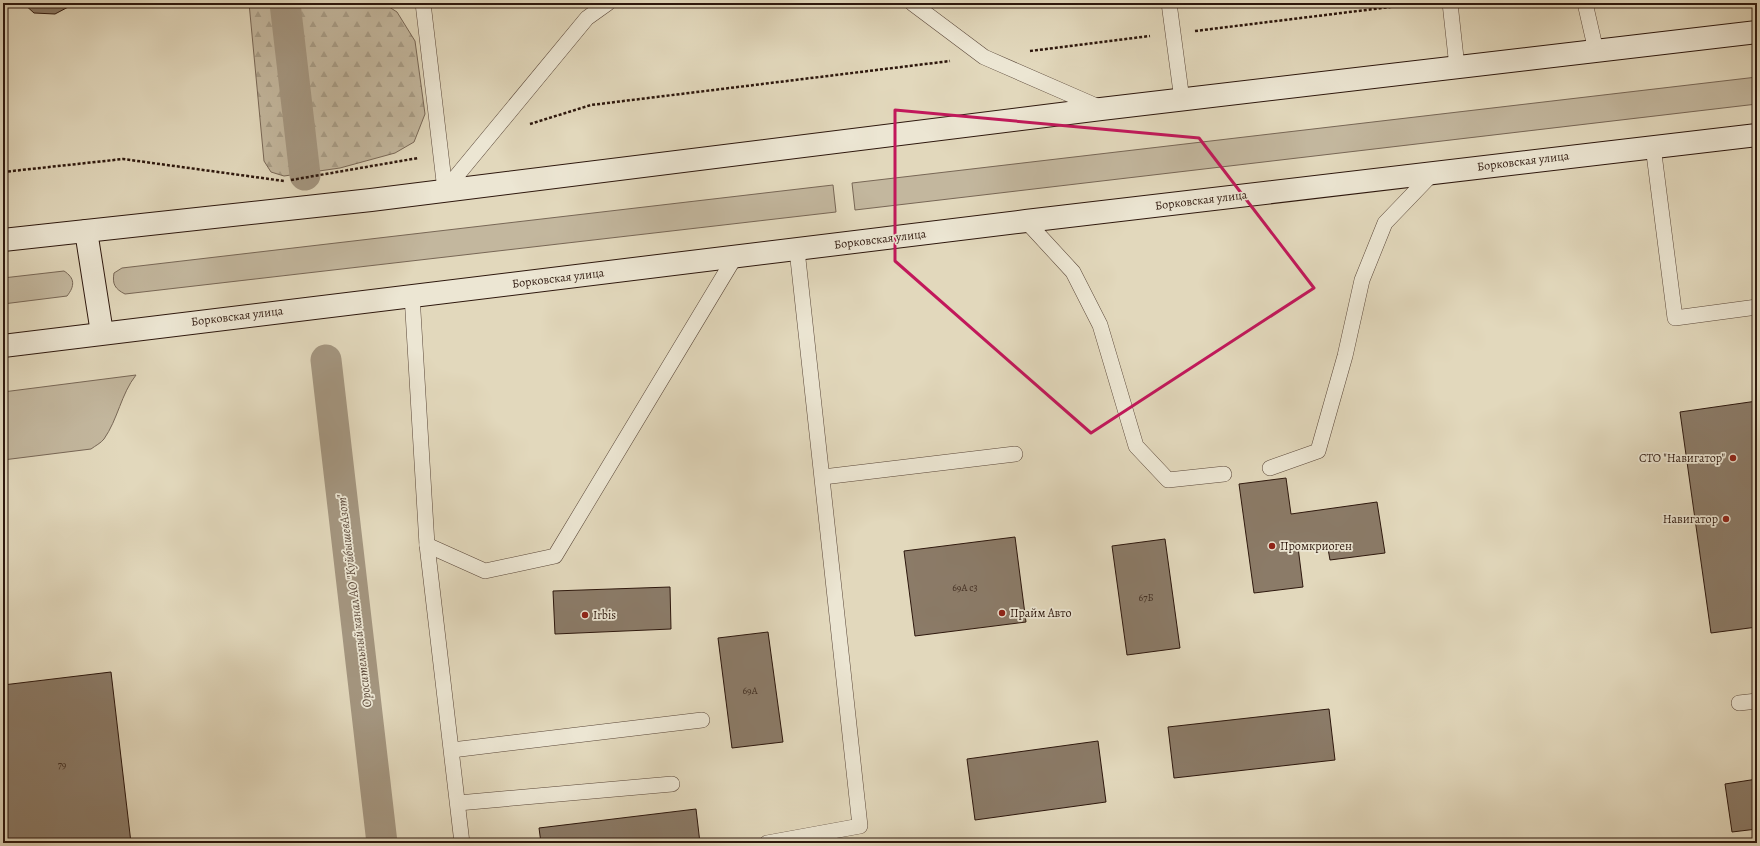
<svg xmlns="http://www.w3.org/2000/svg" width="1760" height="846" font-family="Alegreya,serif">
<style>
.grass{fill:#c3b79e;stroke:#786756}
.forest{fill:url(#forest-firs);stroke:#786756}
.lines{fill:none;stroke-linecap:round;stroke-linejoin:round}
.canal{stroke:#a49680;stroke-width:31}
.building{fill:#8b7b68;stroke:#2d170d}
.lane-casing{stroke:#5a4739;stroke-width:16}
.secondary-casing{stroke:#2d170d;stroke-width:24}
.path{stroke:#2d170d;stroke-width:2.5;stroke-dasharray:3 2;stroke-linecap:butt}
.lane{stroke:#ece6d3;stroke-width:15}
.secondary{stroke:#ece6d3;stroke-width:22}
.marked{fill:none;stroke:#c2185b;stroke-width:3;stroke-linejoin:round}
.poi-dot{fill:#8f2418;stroke:#ece6d3;stroke-width:1.5}
.labels{text-anchor:middle;dominant-baseline:central;stroke-width:3.5;stroke-linejoin:round;paint-order:stroke}
.number-label{font-size:10px;fill:#443024}
.street-label{font-size:12px;fill:#2d170d;stroke:#ece6d3}
.poi-label{font-size:12px;fill:#2d170d;stroke:#ece6d3;text-anchor:start}
.water-label{font-size:13px;font-style:italic;fill:#5d4a3b;stroke:#ece6d3}
</style>
<defs>
<pattern id="forest-firs" width="22" height="20" patternUnits="userSpaceOnUse"><rect width="22" height="20" fill="#c3b79e"/><path d="M5 1l3.5 6h-7zM16 11l3.5 6h-7z" fill="#a89d87"/></pattern>
</defs>
<rect width="100%" height="100%" fill="#e2d8bc"/>
<filter id="stains"><feTurbulence type="fractalNoise" baseFrequency=".005" numOctaves="4"/><feColorMatrix values="0 0 0 0 .2 0 0 0 0 .09 0 0 0 0 .02 0 0 0 .5 -.17"/></filter>
<radialGradient id="worn" r=".72"><stop offset=".6" stop-color="#630" stop-opacity="0"/><stop offset="1" stop-color="#630" stop-opacity=".3"/></radialGradient>
<g class="grass">
<path d="M1757,77V104L855,210L852,183Z"/>
<path d="M833,185L836,212L125,294C115,289 112,284 114,273L122,268Z"/>
<path d="M64,271C75,278 75,286 67,296L3,304V278Z"/>
<path d="M136,375C121,394 118,419 104,439C101,443 95,446 91,449L3,460V392Z"/>
</g>
<path class="forest" d="M249,3H383L397,12L415,41L425,114L414,142L395,153L340,168L284,176L271,172L264,161Z"/>
<g class="lines">
<g class="canal">
<path d="M285,3L305,175"/>
<path d="M326,360L382,843"/>
</g>
</g>
<g class="building">
<path d="M23,3H73L72,5L55,14L34,13Z"/>
<path d="M1757,401V627L1711,633L1680,412Z"/>
<path d="M1286,478L1291,514L1377,502L1385,553L1330,560L1327,543L1298,547L1303,587L1254,593L1239,484Z"/>
<path d="M1015,537L1026,622L915,636L904,551Z"/>
<path d="M1165,539L1180,648L1127,655L1112,546Z"/>
<path d="M670,587L671,629L555,634L553,591Z"/>
<path d="M768,632L783,742L732,748L718,638Z"/>
<path d="M111,672L131,843H3V685Z"/>
<path d="M1329,709L1335,760L1174,778L1168,727Z"/>
<path d="M1098,741L1106,802L975,820L967,759Z"/>
<path d="M1757,779V829L1732,832L1725,784Z"/>
<path d="M696,809L700,843H541L539,828Z"/>
</g>
<g class="lines">
<g class="lane-casing">
<g id="lane">
<path d="M423,3L445,190"/>
<path d="M912,3L984,57L1101,108"/>
<path d="M1169,3L1182,100"/>
<path d="M1450,3L1457,67"/>
<path d="M1585,3L1596,51"/>
<path d="M1653,146L1675,318L1757,307"/>
<path d="M445,190L587,18L608,3"/>
<path d="M1026,221L1073,272L1100,325L1136,446L1168,480L1224,474"/>
<path d="M412,295L427,545L462,843"/>
<path d="M1270,468L1318,451L1345,356L1362,280L1385,223L1434,172"/>
<path d="M823,477L1015,454"/>
<path d="M427,545L485,571L555,556L735,257"/>
<path d="M1739,703L1757,701"/>
<path d="M452,750L702,720"/>
<path d="M458,803L672,784"/>
<path d="M767,843L860,826L797,250"/>
</g>
</g>
<g class="secondary-casing">
<g id="secondary">
<path d="M86,231L102,333"/>
<path d="M3,240L371,200L1101,109L1757,32"/>
<path d="M3,346L1026,221L1757,135"/>
</g>
</g>
<g class="path">
<path d="M1195,31L1423,3"/>
<path d="M1030,51L1150,36"/>
<path d="M530,124L591,105L950,61"/>
<path d="M3,172L123,159L284,181"/>
<path d="M291,180L418,158"/>
</g>
<use href="#lane" class="lane"/>
<use href="#secondary" class="secondary"/>
</g>
<path class="marked" d="M895,110L1199,138L1314,288L1091,433L895,261Z"/>
<g class="poi-dot">
<circle cx="1733" cy="458" r="4"/>
<circle cx="1726" cy="519" r="4"/>
<circle cx="1272" cy="546" r="4"/>
<circle cx="1002" cy="613" r="4"/>
<circle cx="585" cy="615" r="4"/>
</g>
<g class="labels">
<g class="number-label">
<text x="965" y="587">69А с3</text>
<text x="1146" y="597">67Б</text>
<text x="750" y="690">69А</text>
<text x="62" y="764">79</text>
</g>
<g class="street-label">
<text transform="translate(1523 161) rotate(-7)">Борковская улица</text>
<text transform="translate(1201 200) rotate(-7)">Борковская улица</text>
<text transform="translate(880 239) rotate(-7)">Борковская улица</text>
<text transform="translate(558 278) rotate(-7)">Борковская улица</text>
<text transform="translate(237 316) rotate(-7)">Борковская улица</text>
</g>
<g class="poi-label">
<text x="1725" y="458" text-anchor="end">СТО "Навигатор"</text>
<text x="1718" y="519" text-anchor="end">Навигатор</text>
<text x="1280" y="546">Промкриоген</text>
<text x="1010" y="613">Прайм Авто</text>
<text x="593" y="615">Irbis</text>
</g>
<g class="water-label">
<text transform="translate(354 601) rotate(-97)">Оросительный канал АО "КуйбышевАзот"</text>
</g>
</g>
<rect width="1760" height="846" fill="none" stroke="#e2d8bc" stroke-width="16"/>
<rect x="4" y="4" width="1752" height="838" fill="none" stroke="#2d170d" stroke-width="2"/>
<rect x="8" y="8" width="1744" height="830" fill="none" stroke="#2d170d"/>
<rect width="100%" height="100%" filter="url(#stains)"/>
<rect width="100%" height="100%" fill="url(#worn)"/>
</svg>
